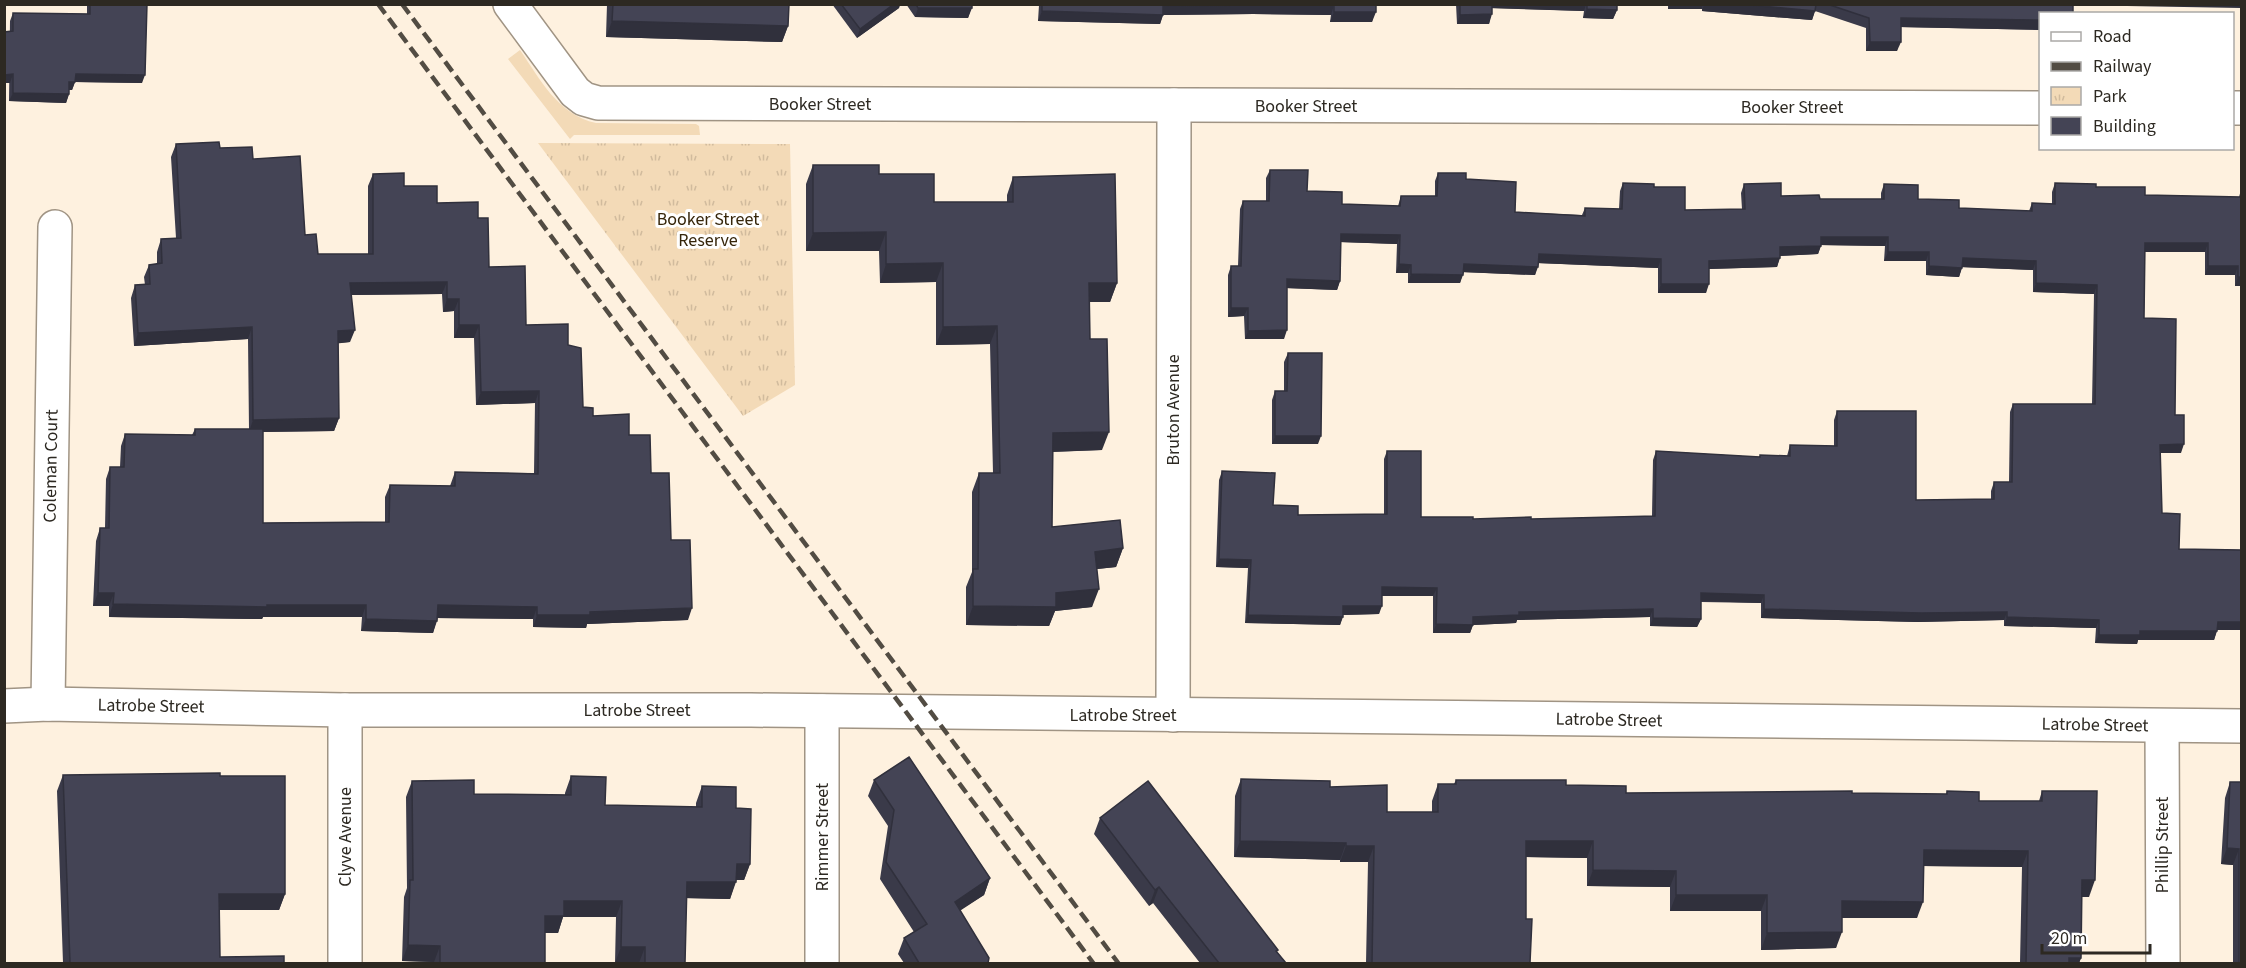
<svg xmlns="http://www.w3.org/2000/svg" width="2246" height="968" font-family="'Source Sans 3',sans-serif">
<style>
.green{fill:#f3dab7}
.park{fill:url(#park-tufts)}
.lines{fill:none;stroke-linecap:round;stroke-linejoin:round}
.street-casing{stroke:#a09484;stroke-width:36}
.secondary-casing{stroke:#a09484;stroke-width:36}
.street{stroke:#fff;stroke-width:33}
.secondary{stroke:#fff;stroke-width:33}
.rail{stroke:#524c43;stroke-width:4.5;stroke-dasharray:12 6;stroke-linecap:butt}
.wall{fill:#3a3a49;fill-rule:evenodd}
.shaded-wall{fill:#30303c}
.building{fill:#445;stroke:#30303c;stroke-width:1.5}
.labels{text-anchor:middle;dominant-baseline:central;stroke-width:6;stroke-linejoin:round;paint-order:stroke}
.street-label{font-size:18px;fill:#2d2922;stroke:#fff}
.park-label{font-size:18px;fill:#36260b;stroke:#fff}
</style>
<defs>
<pattern id="park-tufts" width="24" height="20" patternUnits="userSpaceOnUse" patternTransform="scale(1.5)"><rect width="24" height="20" fill="#f3dab7"/><path d="M3 7l-1-3M5 7V3M7 7l1-3M15 17l-1-3M17 17v-4M19 17l1-3" fill="none" stroke="#d1bb9d"/></pattern>
</defs>
<rect width="100%" height="100%" fill="#fef1df"/>
<path class="green" d="M520,50C540,79 558,115 596,123L696,124L699,126L700,135H574L570,139L508,59Z"/>
<path class="park" d="M538,143L790,144L795,385L743,416Z"/>
<g class="lines">
<g class="street-casing">
<g id="street">
<path d="M510,4L575,92L584,99L598,103L2040,108"/>
<path d="M2232,108H2242"/>
<path d="M48,704L55,227"/>
<path d="M345,710V964"/>
<path d="M1173,715L1174,105"/>
<path d="M2162,726L2163,964"/>
<path d="M822,964V711"/>
</g>
</g>
<g class="secondary-casing">
<path id="secondary" d="M4,706L48,704L345,710H751L2242,726"/>
</g>
<use href="#street" class="street"/>
<use href="#secondary" class="secondary"/>
<g class="rail">
<path d="M378,4L1094,964"/>
<path d="M402,4L1119,964"/>
</g>
</g>
<g class="wall">
<path d="M87,4H147L142,83L75,82L72,90H69V94L66,103L9,101L10,21L13,13L87,14Z"/>
<path d="M607,4H789L788,26L782,42L606,37Z"/>
<path d="M832,4H900L899,8L857,38Z"/>
<path d="M906,4H1376L1372,22H1330L1331,15L1253,14L1163,15L1160,24L1038,21L1039,5H972L968,18L915,17Z"/>
<path d="M1456,4H1617V10L1613,19L1583,18L1584,11L1492,8L1489,24H1457Z"/>
<path d="M1668,4H2241L2073,5L2040,14V30L1901,27L1897,51H1866V28L1815,11L1812,20L1702,11V9H1668Z"/>
<path d="M176,144L220,148L253,159L318,254H368V186L373,174L404,186L437,203L478,218L489,267L526,325L568,345L583,407L593,416L629,435L651,473L671,540L688,620L587,624L586,628L533,627V619L437,618L433,633L361,631L362,617H263L262,619L109,617V606H93L96,541L100,528H105L106,479L110,467H120L121,446L125,434L192,435L195,429H249L248,339L134,346L131,298L135,285H145L144,277L149,265L157,264V252L161,239L176,238L171,157ZM442,294L443,312L454,311V338H474L476,405L535,403L534,473L455,472L450,486L390,485L385,497V522L263,523V432L334,431L339,418L338,343L350,342L352,295Z"/>
<path d="M813,165L934,202H1007V195L1013,177L1117,283L1110,302H1089L1090,339L1102,450L1052,452V527L1123,548L1116,567L1097,569L1092,607L1055,611L1049,626L966,625V587L972,572V492L979,473H993L990,344L936,345V282L880,283L879,251H806V184Z"/>
<path d="M1270,170L1307,191L1342,204L1398,206L1401,196H1435V181L1438,173L1466,179L1515,212L1582,215L1585,208L1619,209L1620,191L1623,183L1654,187L1685,210L1742,209L1741,193L1744,184L1781,196L1820,199H1881V193L1884,184L1918,199L1959,208L2029,211L2032,203L2052,204V192L2055,183L2096,187L2145,195L2239,197L2241,190V286H2235V275H2205V252H2145L2144,318L2175,415L2181,453H2160L2162,513L2179,549L2241,550V630H2217L2214,640H2138L2137,644L2095,643L2096,628L2004,626V620L1918,622L1761,618V603L1701,602V619L1697,627L1650,626V617L1517,620L1516,623L1473,625L1470,633H1433V596H1382L1379,614L1343,615L1340,625L1245,623L1248,568L1216,567L1219,480L1222,471L1273,505L1298,515L1384,514V459L1387,451L1421,517L1473,519H1531L1652,516L1653,460L1656,451L1760,457L1787,456L1790,445L1834,446V420L1837,411L1916,500L1991,499V491L1994,482H2009L2010,412L2013,404H2092L2094,294L2033,292V270L1962,267L1959,277L1926,275V261H1884L1885,246L1821,245L1818,254L1780,256L1777,267L1709,269L1706,293H1658V268L1538,263L1535,275L1463,272L1460,283H1408V273H1396L1397,244L1341,242L1340,281L1337,290L1287,288L1284,339H1245L1244,316L1228,317V275L1231,266H1238L1240,209L1243,201H1266V178Z"/>
<path d="M1288,353L1318,444H1272V400L1275,391H1284V362Z"/>
<path d="M63,775L220,776L285,894L279,910H220V957L284,963H63L57,791Z"/>
<path d="M571,776L605,805L696,807V803L702,786L736,808L750,864L744,880H736L730,899L686,898L685,963H615L616,917H563L558,933H545V963H434V962L402,961L404,897L407,888L406,797L412,781L474,794L565,795V793Z"/>
<path d="M1241,779L1330,787L1387,812H1432V801L1438,784H1454L1456,780L1566,785L1626,793L1946,794L1947,791L1979,801H2039L2042,791L2089,897H2082L2081,958L2079,963H2020L2022,867L1924,866L1917,918H1842L1836,948L1761,950V911H1670V887L1587,886V858L1526,857V919L1530,963H1366L1368,862H1340V860L1234,857L1235,796Z"/>
<path d="M874,780L990,878L984,895L960,910L988,963H904L898,954L904,938L914,932L880,879L888,826L868,796Z"/>
<path d="M2230,782H2241V963H2233V865L2221,864L2225,798Z"/>
<path d="M1100,818L1278,950L1277,952L1286,963H1200L1153,903L1149,906L1094,834Z"/>
</g>
<g class="shaded-wall">
<path d="M894,4H900L899,8L857,38L860,29Z"/>
<path d="M968,4H1039V5Z"/>
<path d="M1489,4H1586L1584,11L1488,8Z"/>
<path d="M1670,4H1703L1702,9H1668Z"/>
<path d="M1704,4H1740L1815,11L1812,20L1702,11Z"/>
<path d="M2070,4H2241V8L2070,5Z"/>
<path d="M1256,5H1334L1331,15L1253,14L1163,15L1160,24L1038,21L1042,11L1163,6Z"/>
<path d="M918,8H972L968,18L915,17Z"/>
<path d="M1587,9L1617,10L1613,19L1583,18Z"/>
<path d="M1334,12H1376L1372,22H1330Z"/>
<path d="M1492,14L1489,24H1457L1460,15Z"/>
<path d="M1901,18L2040,20V30L1897,27Z"/>
<path d="M612,21L788,26L782,42L606,37Z"/>
<path d="M1870,42H1901L1897,51H1866Z"/>
<path d="M13,74L10,83H4V75Z"/>
<path d="M76,74L145,75L142,83L75,82L72,90H66L69,82Z"/>
<path d="M13,93L69,94L66,103L9,101Z"/>
<path d="M886,232L879,251H806L813,233Z"/>
<path d="M1341,234L1400,235L1397,244L1338,242Z"/>
<path d="M1821,237H1888L1885,246L1817,245Z"/>
<path d="M2145,243H2208L2205,252H2142Z"/>
<path d="M1821,246L1818,254L1777,256L1780,247Z"/>
<path d="M1888,252H1929L1926,261H1884Z"/>
<path d="M1539,254L1661,259L1658,268L1536,263Z"/>
<path d="M1780,258L1777,267L1706,269L1709,261Z"/>
<path d="M1963,258L2036,261L2033,270L1959,267Z"/>
<path d="M943,263L936,282L880,283L886,264Z"/>
<path d="M1399,264L1411,265L1408,273H1396Z"/>
<path d="M1464,264L1538,267L1535,275L1460,272Z"/>
<path d="M1929,266L1962,268L1959,277L1926,275Z"/>
<path d="M2208,266H2238L2235,275H2205Z"/>
<path d="M1411,274L1463,275L1460,283H1408Z"/>
<path d="M2238,277H2241V286H2235Z"/>
<path d="M1287,279L1340,281L1337,290L1284,288Z"/>
<path d="M447,282L442,294L346,295L350,283Z"/>
<path d="M1089,283H1117L1110,302H1082Z"/>
<path d="M2036,283L2097,285L2094,294L2033,292Z"/>
<path d="M1661,284H1709L1706,293H1658Z"/>
<path d="M447,299H459L454,311L443,312Z"/>
<path d="M1231,308H1248L1244,316L1228,317Z"/>
<path d="M459,325H479L474,338H454Z"/>
<path d="M997,326L990,344L936,345L943,327Z"/>
<path d="M252,327L248,339L134,346L138,333Z"/>
<path d="M355,330L350,342L333,344L338,331Z"/>
<path d="M1287,330L1284,339H1245L1248,331Z"/>
<path d="M539,391L535,403L476,405L481,392Z"/>
<path d="M339,418L334,431L249,432L253,420Z"/>
<path d="M1109,432L1102,450L1046,452L1053,433Z"/>
<path d="M1275,436H1321L1318,444H1272Z"/>
<path d="M2184,444L2181,453H2157L2160,445Z"/>
<path d="M1123,548L1116,567L1088,570L1095,552Z"/>
<path d="M1219,559L1251,560L1248,568L1216,567Z"/>
<path d="M1382,587L1437,588L1433,596H1378Z"/>
<path d="M1099,589L1092,607L1055,611L1049,626L966,625L973,606L1056,593Z"/>
<path d="M98,593H114L109,606H93Z"/>
<path d="M1701,593L1764,595L1761,603L1698,601Z"/>
<path d="M113,604L267,605H366L362,617H263L262,619L109,617Z"/>
<path d="M438,605L537,607L533,619L433,618Z"/>
<path d="M1343,606H1382L1379,614L1340,615Z"/>
<path d="M692,608L688,620L587,624L586,628L533,627L537,615Z"/>
<path d="M1653,609L1650,617L1517,620L1516,623L1473,625L1470,633H1433L1436,624L1473,617L1519,612Z"/>
<path d="M1764,609L2007,612L2004,620L1918,622L1761,618Z"/>
<path d="M1248,615L1343,617L1340,625L1245,623Z"/>
<path d="M2007,617L2099,620L2096,628L2004,626Z"/>
<path d="M1653,618L1701,619L1697,627L1650,626Z"/>
<path d="M366,619L437,621L433,633L361,631Z"/>
<path d="M2218,622H2241V630H2214Z"/>
<path d="M2140,631H2217L2214,640H2138L2137,644L2095,643L2099,635Z"/>
<path d="M1240,841L1346,843L1340,860L1234,857Z"/>
<path d="M1526,841H1593L1587,858L1521,857Z"/>
<path d="M1346,846H1374L1368,862H1340Z"/>
<path d="M2227,848L2239,849L2233,865L2221,864Z"/>
<path d="M1924,850L2028,851L2022,867L1918,866Z"/>
<path d="M737,864H750L744,880H731Z"/>
<path d="M1593,870L1676,871L1670,887L1587,886Z"/>
<path d="M990,878L984,895L949,918L955,902Z"/>
<path d="M2082,880H2095L2089,897H2076Z"/>
<path d="M687,882H736L730,899L681,898Z"/>
<path d="M1159,887L1153,903L1149,906L1155,890Z"/>
<path d="M219,894H285L279,910H213Z"/>
<path d="M1676,895H1767L1761,911H1670Z"/>
<path d="M564,901H622L616,917H563L558,933H539L545,916Z"/>
<path d="M1842,901L1923,902L1917,918H1836Z"/>
<path d="M1842,932L1836,948L1761,950L1767,933Z"/>
<path d="M408,945L440,946L434,962L402,961Z"/>
<path d="M621,947H645L639,963H615Z"/>
<path d="M2069,958H2081L2079,963H2067Z"/>
</g>
<g class="building">
<path d="M90,4H147L145,75L76,74L75,82H69V94L13,93V74L4,75V32L13,31V13L90,14Z"/>
<path d="M613,4H789L788,26L612,21Z"/>
<path d="M841,4H894L860,29Z"/>
<path d="M916,4H972V8H918Z"/>
<path d="M1042,4H1376V12H1334V5H1256L1163,6V15L1042,11Z"/>
<path d="M1460,4H1492V14L1460,15Z"/>
<path d="M1587,4H1617V10L1587,9Z"/>
<path d="M1740,4H1816L1815,11Z"/>
<path d="M1827,4H2073V14H2040V20L1901,18V42H1870L1869,18Z"/>
<path d="M219,142L220,148L252,147L253,159L300,156L305,235L316,234L318,254H373V174L404,173V186H437V203L478,202V218H488L489,267L525,266L526,325L568,324V345L581,348L583,407L593,408V416L629,414V435H650L651,473H669L671,540H690L692,608L590,612V615H537V607L438,605L437,621L366,619V605H267V607L113,604L114,593H98L100,528H109L110,467H124L125,434L195,435V429H263V523L389,522L390,485L455,486V472L538,474L539,391L481,392L479,325H459V299H447V282L350,283L355,330L338,331L339,418L253,420L252,327L138,333L135,285L150,284L149,265L162,263L161,239L181,238L176,144Z"/>
<path d="M813,165H879V174H934V202H1013V177L1115,174L1117,283H1089L1090,339H1107L1109,432L1053,433L1052,527L1120,520L1123,548L1095,552L1099,589L1056,593V607L973,606V569H978L979,473H1000L997,326L943,327V263L886,264V232L813,233Z"/>
<path d="M1270,170H1308L1307,191L1342,192V204L1400,206L1401,196H1437L1438,173H1466V179L1516,182L1515,212L1585,216V208L1622,209L1623,183L1654,184V187H1685V210L1745,209L1744,184L1781,183V196L1819,195L1820,199H1884V184L1918,185V199L1959,200V208L2032,211V203L2055,204V183L2096,184V187H2145V195L2241,197V277H2238V266H2208V243H2145L2144,318L2176,319L2175,415H2184V444L2160,445L2162,513L2180,514L2179,549L2241,550V622H2218L2217,631H2140V635H2099V620L2007,617V612L1921,613L1764,609V595L1701,593V619L1653,618V609L1519,612V615L1473,617V625L1436,624L1437,588L1382,587V606H1343V617L1248,615L1251,560L1219,559L1222,471L1275,473L1273,505L1298,506V515L1387,514V451H1421V517H1473V519L1531,517V519L1655,516L1656,451L1760,457V455L1790,456V445L1837,446V411H1916V500L1994,499V482H2012L2013,404H2095L2097,285L2036,283V261L1963,258L1962,268L1929,266V252H1888V237H1821V246L1780,247V258L1709,261V284H1661V259L1539,254L1538,267L1464,264L1463,275L1411,274V265L1399,264L1400,235L1341,234L1340,281L1287,279V330L1248,331V308H1231V266H1241L1243,201H1269Z"/>
<path d="M1288,353H1322L1321,436H1275V391H1287Z"/>
<path d="M909,757L990,878L955,902L989,958L988,963H919L904,938L927,924L886,862L894,810L874,780Z"/>
<path d="M220,773V776H285V894H219L220,957L284,956V963H70L63,775Z"/>
<path d="M571,776L606,777L605,805L702,807V786L736,787V808L751,809L750,864H737L736,882H687L685,963H645V947H621L622,901H564V916H545V963H440V946L408,945L410,880H413L412,781L474,780V794L571,795Z"/>
<path d="M1241,779L1330,781V787L1387,785V812H1438V784H1456V780H1566V785L1626,786V793L1852,791V793L1947,794V791L1979,792V801H2042V791H2097L2095,880H2082L2081,958H2069V963H2026L2028,851L1924,850L1923,902L1842,901V932L1767,933V895H1676V871L1593,870V841H1526V919H1532L1530,963H1372L1374,846H1346V843L1240,841Z"/>
<path d="M1148,781L1278,950L1276,951L1286,963H1219L1159,887L1155,890L1100,818Z"/>
<path d="M2230,782H2241V963H2239V849L2227,848Z"/>
</g>
<g class="labels">
<g class="street-label">
<text x="820" y="104">Booker Street</text>
<text x="1306" y="106">Booker Street</text>
<text x="1792" y="107">Booker Street</text>
<text transform="translate(1173 410) rotate(-90)">Bruton Avenue</text>
<text transform="translate(51 466) rotate(-89)">Coleman Court</text>
<text transform="translate(151 706) rotate(1)">Latrobe Street</text>
<text x="637" y="710">Latrobe Street</text>
<text x="1123" y="715">Latrobe Street</text>
<text transform="translate(1609 720) rotate(1)">Latrobe Street</text>
<text transform="translate(2095 725) rotate(1)">Latrobe Street</text>
<text transform="translate(345 837) rotate(-90)">Clyve Avenue</text>
<text transform="translate(822 837) rotate(-90)">Rimmer Street</text>
<text transform="translate(2162 845) rotate(-90)">Phillip Street</text>
</g>
<g class="park-label">
<text x="708" y="219">Booker Street<tspan x="708" dy="21">Reserve</tspan></text>
</g>
</g>
<rect width="2246" height="968" fill="none" stroke="#2d2922" stroke-width="12"/>
<rect x="2039" y="12" width="195" height="138" fill="#ffffff" stroke="#aba9a7" stroke-width="1.5"/>
<rect x="2051" y="32" width="30" height="9" fill="#ffffff" stroke="#aba9a7" stroke-width="1.5"/>
<text x="2093" y="42" font-size="18" fill="#2d2922">Road</text>
<rect x="2051" y="62" width="30" height="9" fill="#524c43" stroke="#aba9a7" stroke-width="1.5"/>
<text x="2093" y="72" font-size="18" fill="#2d2922">Railway</text>
<rect x="2051" y="87" width="30" height="18" fill="url(#park-tufts)" stroke="#aba9a7" stroke-width="1.5"/>
<text x="2093" y="102" font-size="18" fill="#2d2922">Park</text>
<rect x="2051" y="117" width="30" height="18" fill="#444455" stroke="#aba9a7" stroke-width="1.5"/>
<text x="2093" y="132" font-size="18" fill="#2d2922">Building</text>
<path d="M2042 944v9h108v-9" fill="none" stroke="#2d2922" stroke-width="3"/>
<text x="2051" y="944" font-size="18" fill="#2d2922" stroke="#ffffff" stroke-width="4.5" paint-order="stroke">20 m</text>
</svg>
